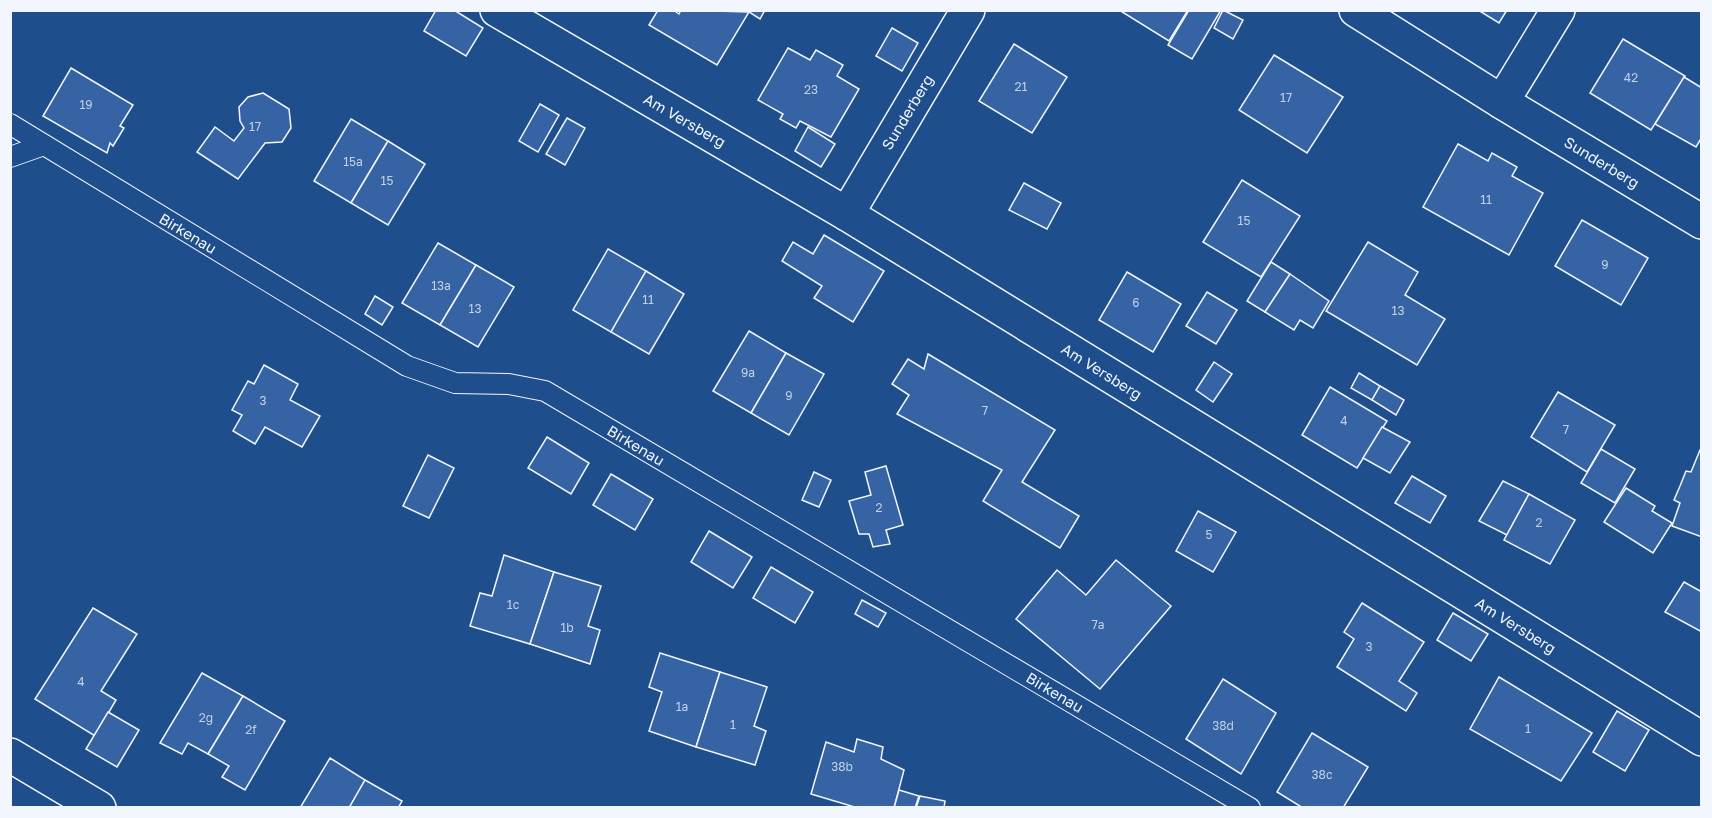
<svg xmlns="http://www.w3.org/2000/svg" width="1712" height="818" font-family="'Golos Text',sans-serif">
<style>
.building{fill:#3563a3;stroke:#f2f6ff;stroke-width:1.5}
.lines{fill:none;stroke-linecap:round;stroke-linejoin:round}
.service-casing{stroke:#f2f6ff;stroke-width:22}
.minor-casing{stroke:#f2f6ff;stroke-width:36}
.service{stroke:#1f4e8c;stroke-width:20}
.minor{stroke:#1f4e8c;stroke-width:33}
.labels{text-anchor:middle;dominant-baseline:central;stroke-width:4.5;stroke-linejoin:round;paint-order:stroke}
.number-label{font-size:12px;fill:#c3d1e8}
.street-label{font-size:15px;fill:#f2f6ff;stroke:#1f4e8c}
</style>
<rect width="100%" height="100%" fill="#1f4e8c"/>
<g class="building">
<path d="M436,10H454L483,28L466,56L424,31Z"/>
<path d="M658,10H673L679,14L681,10L749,12L717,65L649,25Z"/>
<path d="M746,10H765L760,19Z"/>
<path d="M1119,10H1188L1169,41Z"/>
<path d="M1189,10H1221L1192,59L1168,45Z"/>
<path d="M1223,10L1243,20L1233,39L1214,28Z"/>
<path d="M1478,10H1507L1499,23Z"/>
<path d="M892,28L918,43L902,71L876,56Z"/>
<path d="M1623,39L1685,76L1651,130L1590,93Z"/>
<path d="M1014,44L1067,77L1032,133L979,101Z"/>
<path d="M788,48L810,60L816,50L843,65L837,76L859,89L831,137L800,121L796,128L780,119L783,114L758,100Z"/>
<path d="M1274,55L1343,97L1307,153L1239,110Z"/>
<path d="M71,68L133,105L120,126L124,128L113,146L110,143L107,153L43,116Z"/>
<path d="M1684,77L1702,88V137L1696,147L1655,124Z"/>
<path d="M263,93L289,109L291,128L282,142L265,143L238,179L197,152L215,127L234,141L244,128L240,121L239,107L248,97Z"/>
<path d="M540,104L559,115L538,152L519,141Z"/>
<path d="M567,118L585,128L565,165L546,154Z"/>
<path d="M351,119L388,141L351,203L314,181Z"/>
<path d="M808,127L835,144L821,167L795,151Z"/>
<path d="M388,141L425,164L388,225L351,203Z"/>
<path d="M1458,144L1488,161L1492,153L1517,167L1512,176L1543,193L1509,255L1423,207Z"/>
<path d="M1242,180L1300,216L1261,277L1203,242Z"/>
<path d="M1024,183L1061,203L1047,229L1009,210Z"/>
<path d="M1582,220L1648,258L1621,305L1555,266Z"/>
<path d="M824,235L884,271L853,322L814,298L822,286L782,261L793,242L813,254Z"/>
<path d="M1368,242L1418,272L1405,295L1445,319L1417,365L1326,311Z"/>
<path d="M438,243L476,265L440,325L402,303Z"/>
<path d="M608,249L646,271L611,332L573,310Z"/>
<path d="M1271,262L1290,274L1265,312L1247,301Z"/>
<path d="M476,265L514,287L478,347L440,325Z"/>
<path d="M646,271L684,294L649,354L611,332Z"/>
<path d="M1127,272L1181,304L1153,352L1099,320Z"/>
<path d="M1290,274L1329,301L1313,328L1300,320L1294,330L1265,312Z"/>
<path d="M1207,292L1237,310L1216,344L1186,326Z"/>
<path d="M375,296L393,307L382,325L365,314Z"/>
<path d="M749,331L786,353L751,413L713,391Z"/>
<path d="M786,353L824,374L789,435L751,413Z"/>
<path d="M928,354L1055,430L1022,482L1079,516L1060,548L983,501L1002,470L897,414L909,395L892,384L908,359L924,369Z"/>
<path d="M1214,362L1232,374L1213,402L1196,390Z"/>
<path d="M264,365L298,384L290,400L320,416L302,447L265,427L255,444L233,431L242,415L232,410L248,381L254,384Z"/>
<path d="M1359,373L1380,386L1372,400L1351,388Z"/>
<path d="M1380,386L1404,400L1396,415L1372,400Z"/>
<path d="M1330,387L1387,421L1357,468L1302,435Z"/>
<path d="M1558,392L1615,425L1587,472L1531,437Z"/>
<path d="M1382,427L1410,442L1390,473L1363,458Z"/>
<path d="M547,437L589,463L571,494L528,468Z"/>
<path d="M1601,449L1635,469L1615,503L1581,483Z"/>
<path d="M1700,450L1702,451V537L1672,526L1680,503L1674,500L1680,486L1686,471L1691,472Z"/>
<path d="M428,455L454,468L429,518L403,506Z"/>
<path d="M886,466L903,525L886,530L890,544L873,547L869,534H859L849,501L871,495L865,472Z"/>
<path d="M814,472L831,480L819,507L802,500Z"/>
<path d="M611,474L653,499L635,530L593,505Z"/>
<path d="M1412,476L1446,496L1430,523L1395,503Z"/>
<path d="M1503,481L1529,494L1507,535L1479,521Z"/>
<path d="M1626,488L1655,506L1652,511L1672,523L1653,553L1604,522Z"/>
<path d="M1529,494L1575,520L1550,564L1504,540Z"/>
<path d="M1198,511L1236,532L1213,572L1176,551Z"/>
<path d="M709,531L752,557L733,588L691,562Z"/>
<path d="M504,555L554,572L530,644L470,626L480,593L492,596Z"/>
<path d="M1116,560L1171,606L1100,689L1016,619L1057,570L1086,595Z"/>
<path d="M771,567L813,592L795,623L753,598Z"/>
<path d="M554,572L601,586L588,626L600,630L590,664L530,644Z"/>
<path d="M1684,582L1702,592V632L1665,612Z"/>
<path d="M862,600L886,613L878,627L855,614Z"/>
<path d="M1362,603L1424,642L1399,681L1417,693L1406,711L1337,667L1354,639L1344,632Z"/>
<path d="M93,608L137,634L101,691L116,700L95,736L35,699Z"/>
<path d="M1453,613L1488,634L1471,661L1437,640Z"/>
<path d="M660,653L720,672L696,747L649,731L662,692L649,687Z"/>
<path d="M720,672L767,687L754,726L766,731L755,765L696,747Z"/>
<path d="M202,673L243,696L208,754L188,743L182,754L160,743Z"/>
<path d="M1499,677L1592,733L1561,781L1470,729Z"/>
<path d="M1223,679L1276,713L1241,774L1186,739Z"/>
<path d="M243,696L285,721L245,790L222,777L229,766L208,754Z"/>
<path d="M1617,711L1649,730L1625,771L1593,752Z"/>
<path d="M108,712L139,730L117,767L86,749Z"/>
<path d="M1312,733L1368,767L1343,808H1303L1277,792Z"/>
<path d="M857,739L883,747L881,759L904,770L894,808H858L811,794L826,742L854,752Z"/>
<path d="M330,758L365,780L349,808H300Z"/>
<path d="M365,780L402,801L398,808H349Z"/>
<path d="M899,790L919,796L915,808H894Z"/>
<path d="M920,796L945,801L944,808H916Z"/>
</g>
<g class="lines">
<g class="service-casing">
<g id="service">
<path d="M10,124L407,366L455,383L509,384L545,391L1250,808"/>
<path d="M10,157L44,145"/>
</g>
</g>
<g class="minor-casing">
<g id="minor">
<path d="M497,10L847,214L1702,739"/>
<path d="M1356,10L1502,102L1702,222"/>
<path d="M1502,102L1558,10"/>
<path d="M847,214L968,10"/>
<path d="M10,755L99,808"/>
</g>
</g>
<use href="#service" class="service"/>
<use href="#minor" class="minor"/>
</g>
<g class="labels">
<g class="number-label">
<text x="1631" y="77">42</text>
<text x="1021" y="86">21</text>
<text x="811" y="89">23</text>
<text x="1286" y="97">17</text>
<text x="86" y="104">19</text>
<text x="255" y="126">17</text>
<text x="353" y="161">15a</text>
<text x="387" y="180">15</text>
<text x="1486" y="199">11</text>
<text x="1244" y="220">15</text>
<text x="1605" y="264">9</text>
<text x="441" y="285">13a</text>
<text x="648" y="299">11</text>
<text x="1136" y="302">6</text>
<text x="475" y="308">13</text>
<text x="1398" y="310">13</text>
<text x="748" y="372">9a</text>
<text x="789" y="395">9</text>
<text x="263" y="400">3</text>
<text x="985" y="410">7</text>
<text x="1344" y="420">4</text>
<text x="1566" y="429">7</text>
<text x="879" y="507">2</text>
<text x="1539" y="522">2</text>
<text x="1209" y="534">5</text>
<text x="513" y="604">1c</text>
<text x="1098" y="624">7a</text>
<text x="567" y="627">1b</text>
<text x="1369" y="646">3</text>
<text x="81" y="681">4</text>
<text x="682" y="706">1a</text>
<text x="206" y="717">2g</text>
<text x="733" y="724">1</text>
<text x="1223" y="725">38d</text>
<text x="1528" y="728">1</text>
<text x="251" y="729">2f</text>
<text x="842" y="766">38b</text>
<text x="1322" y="774">38c</text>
</g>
<g class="street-label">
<text transform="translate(907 112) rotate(-59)">Sunderberg</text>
<text transform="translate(685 120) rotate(30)">Am Versberg</text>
<text transform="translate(1602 162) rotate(31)">Sunderberg</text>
<text transform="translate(188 233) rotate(31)">Birkenau</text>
<text transform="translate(1102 371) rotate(32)">Am Versberg</text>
<text transform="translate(636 445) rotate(31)">Birkenau</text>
<text transform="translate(1516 625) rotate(32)">Am Versberg</text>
<text transform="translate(1055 692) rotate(31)">Birkenau</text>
</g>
</g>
<rect width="1712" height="818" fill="none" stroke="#f2f6ff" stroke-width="24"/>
</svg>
